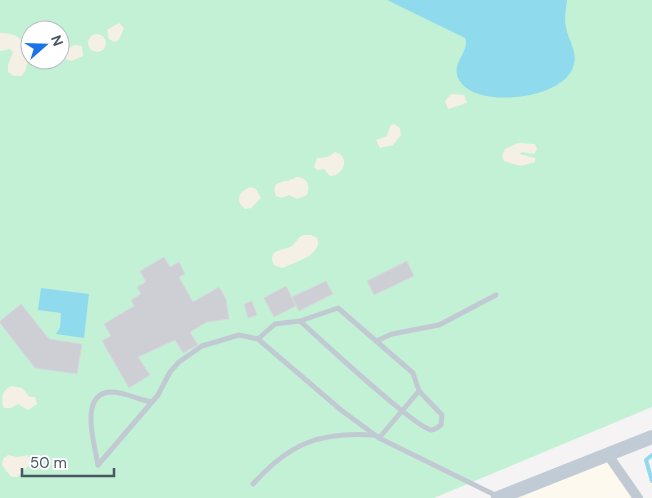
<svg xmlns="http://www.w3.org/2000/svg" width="652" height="498" font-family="'DM Sans',sans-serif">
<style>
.commercial{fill:#fdf9ef}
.green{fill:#c3f1d5;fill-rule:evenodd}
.sand{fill:#f5f0e5}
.water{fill:#90daee}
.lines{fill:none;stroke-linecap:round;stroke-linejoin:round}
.stream{stroke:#90daee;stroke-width:4}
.building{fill:#cdcfd5;stroke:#d7d9de}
.lane{stroke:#c1cad2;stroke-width:5}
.street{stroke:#c1cad2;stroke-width:10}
.secondary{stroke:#c1cbd6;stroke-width:14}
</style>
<rect width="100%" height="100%" fill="#f5f3f3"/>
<path class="commercial" d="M608,462L631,498H516Z"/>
<path class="green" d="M0,0H652V407L434,498H0ZM30,30H60V60H30Z"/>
<g class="sand">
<path d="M119,23L124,28L119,40L114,42L109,39L107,30Z"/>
<path d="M0,33C6,33 15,34 19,38C28,47 31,68 21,76H14L8,72V65L13,52L10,49L0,51Z"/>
<circle cx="97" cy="43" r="9"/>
<path d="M74,45L82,46L83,56L71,61L65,59L64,51Z"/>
<path d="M451,94L464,95L467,103L448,109L445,101Z"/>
<path d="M394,124L400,128L401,135L393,145L380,148L376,140L387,136L390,126Z"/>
<path d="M518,143L535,144L537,149L534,154L522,152L519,154L535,158V162L521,166L504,161L502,156L505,149Z"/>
<path d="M335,152C351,156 344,176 330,176L324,169L317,170L314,167L317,158L328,157Z"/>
<path d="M296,177C307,177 311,186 307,195L297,199L289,195L281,198L276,196C269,178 288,184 296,177Z"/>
<path d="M250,187L256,189L261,198L251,208L245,209L240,204C237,195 242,191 250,187Z"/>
<path d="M303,235H311L317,238C324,255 293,263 282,268L274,265C267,250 281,251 290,247C295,245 297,238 303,235Z"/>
<path d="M11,386L22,388L30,397H35L37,404L28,410L18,404L11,408H4C0,400 2,390 11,386Z"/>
<path d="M8,455L17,457L29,455V465L17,477H11L2,465L3,459Z"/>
</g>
<g class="water">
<path d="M387,0H567C566,8 564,19 566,27C568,41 579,52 573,67C563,99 482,108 462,84C446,65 471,53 465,38Z"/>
<path d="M41,288L89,294L84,338L56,334L60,328L61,313L38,310Z"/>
</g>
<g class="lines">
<path class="stream" d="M652,455L646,460L652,481"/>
</g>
<g class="building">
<path d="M164,257L170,267L179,262L185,274L179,277L193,302L219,287L226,299L229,319L207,322L190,332L198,345L183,353L175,340L138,357L150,375L129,388L102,341L111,336L104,324L134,306L131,300L141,294L137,287L146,282L140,271Z"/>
<path d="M407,261L414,276L374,295L367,281Z"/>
<path d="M326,281L333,294L299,311L292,297Z"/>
<path d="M286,286L296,306L274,317L264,298Z"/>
<path d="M252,301L257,315L248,318L244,304Z"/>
<path d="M21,304L49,339L82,344L77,374L35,368L0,323V321Z"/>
</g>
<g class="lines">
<g class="lane">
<path d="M258,339L275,324L300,321"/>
<path d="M376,341L392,334L439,325L496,295"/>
<path d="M379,438L419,391L413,373L338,308L300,321C319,338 414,427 431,430C435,430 438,427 441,425L442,415L419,391"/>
<path d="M98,465L158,395L170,372L179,362L202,346L239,335L258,339L341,410L379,438L497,496"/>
<path d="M98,465C95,446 78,393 111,392C125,392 138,400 152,402"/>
<path d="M253,484C290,443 319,432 373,435"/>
</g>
<path class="street" d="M608,455L638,498"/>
<path class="secondary" d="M498,498L652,437"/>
</g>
<g transform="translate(45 45) rotate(70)"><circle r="24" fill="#ffffff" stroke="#b7bbc0"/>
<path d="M0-4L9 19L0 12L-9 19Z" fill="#1a73e8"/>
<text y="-8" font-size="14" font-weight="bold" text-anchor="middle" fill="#4a5661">N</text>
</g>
<path d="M22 468v8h92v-8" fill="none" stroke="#4a5661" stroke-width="2.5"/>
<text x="30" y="468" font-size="15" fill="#4a5661" stroke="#ffffff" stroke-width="4" paint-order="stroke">50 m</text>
</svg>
